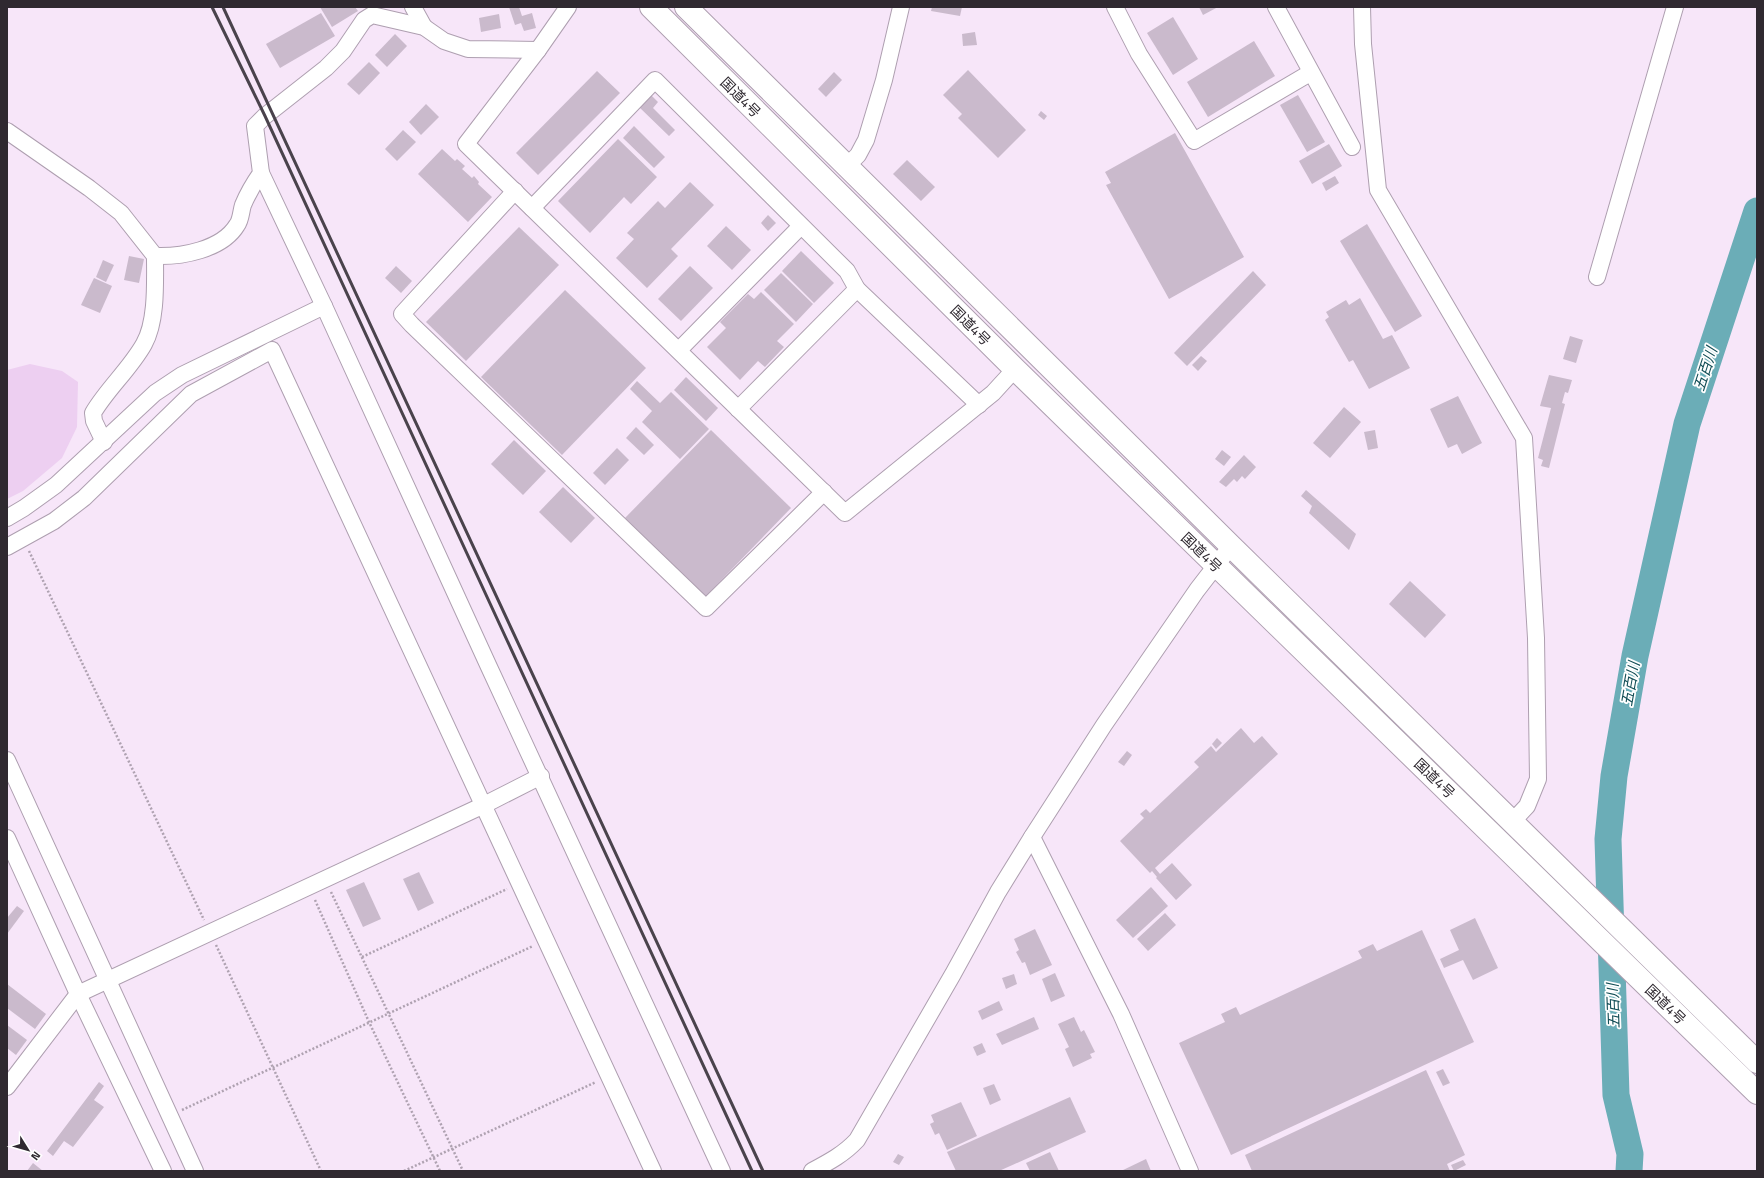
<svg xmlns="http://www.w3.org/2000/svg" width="1764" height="1178" font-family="'Titillium Web','Noto Sans JP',sans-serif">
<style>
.green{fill:#edcff1}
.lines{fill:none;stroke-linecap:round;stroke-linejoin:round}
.river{stroke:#6badb7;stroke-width:27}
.building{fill:#cabacc}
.minor-casing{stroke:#ae9fb0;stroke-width:18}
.highway-casing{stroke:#ae9fb0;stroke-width:24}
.path{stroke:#afa2b1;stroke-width:2.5;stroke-dasharray:2 2;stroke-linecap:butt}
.minor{stroke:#fff;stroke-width:16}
.highway{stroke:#fff;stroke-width:22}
.rail{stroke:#4a434c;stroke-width:3}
.labels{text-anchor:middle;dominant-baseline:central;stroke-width:3.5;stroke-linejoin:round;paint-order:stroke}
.street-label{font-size:14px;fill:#2f2930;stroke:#fff}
.water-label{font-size:15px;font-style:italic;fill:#124d55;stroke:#fff}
</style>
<rect width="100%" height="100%" fill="#f7e6f9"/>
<path class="green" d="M30,364L62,371L78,382L77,427L62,458L23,491L7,499V370Z"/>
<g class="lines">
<path class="river" d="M1629,1171L1630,1154L1616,1095L1608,839L1614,776L1635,656L1687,424L1757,211"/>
</g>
<g class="building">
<path d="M320,7H355L358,11L332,27Z"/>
<path d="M509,7H519L522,16L532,13L536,28L524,31L521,23L515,25Z"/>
<path d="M932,7H962L960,16L931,11Z"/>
<path d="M1199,7H1218L1203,15Z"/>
<path d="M321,13L335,36L280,68L266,44Z"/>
<path d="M499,14L501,28L481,32L479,18Z"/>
<path d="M1173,17L1198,59L1173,75L1147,33Z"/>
<path d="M975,32L977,45L963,46L962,34Z"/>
<path d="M395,34L407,46L387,67L375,55Z"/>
<path d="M1254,41L1275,76L1208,117L1187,82Z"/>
<path d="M369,62L380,73L359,95L347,84Z"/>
<path d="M968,70L1026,130L998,158L958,118L962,114L943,95Z"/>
<path d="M597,71L620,93L538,175L516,153Z"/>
<path d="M834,72L842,80L826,97L818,89Z"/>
<path d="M651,95L658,102L653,108L675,130L669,136L639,107Z"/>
<path d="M1298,95L1325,142L1307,152L1280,105Z"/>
<path d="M426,104L439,117L421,135L409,122Z"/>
<path d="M1041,111L1047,116L1044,120L1038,115Z"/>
<path d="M634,126L665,157L654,168L623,138Z"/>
<path d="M403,130L416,142L397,161L385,149Z"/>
<path d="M1175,133L1244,257L1169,299L1106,185L1111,183L1105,172Z"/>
<path d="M618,139L657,177L631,204L624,197L590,233L558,201Z"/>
<path d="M1329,144L1342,166L1312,184L1299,161Z"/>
<path d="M442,149L455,161L457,159L465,166L462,169L472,178L474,176L479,182L478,184L492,197L468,222L418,174Z"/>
<path d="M907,160L935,187L921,201L893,174Z"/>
<path d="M1335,176L1339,183L1326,191L1322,183Z"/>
<path d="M690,182L714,205L671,249L678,256L647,288L616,258L634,239L627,233L658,201L665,208Z"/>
<path d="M768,215L776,223L768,231L761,223Z"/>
<path d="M1367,224L1422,316L1395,332L1340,241Z"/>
<path d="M726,226L751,250L732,270L707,246Z"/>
<path d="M519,227L559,265L466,361L426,322Z"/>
<path d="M801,251L834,283L814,303L782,271Z"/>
<path d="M129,256L144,259L139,283L124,280Z"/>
<path d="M103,260L114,265L106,282L96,277Z"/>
<path d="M396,266L412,281L401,293L385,278Z"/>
<path d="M690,266L713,288L681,321L658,299Z"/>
<path d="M1253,271L1266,285L1187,366L1174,353Z"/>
<path d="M781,273L813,304L796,322L764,290Z"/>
<path d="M94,278L112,286L100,313L81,305Z"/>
<path d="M565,290L646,368L562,455L481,377Z"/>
<path d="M761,292L794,324L777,341L784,347L765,367L758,361L740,380L707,347L726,328L720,322L748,294L754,299Z"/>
<path d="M1360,298L1383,339L1392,335L1410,368L1369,389L1353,360L1349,362L1325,320L1329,317L1326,312L1346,300L1349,305Z"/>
<path d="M1570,336L1583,340L1576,363L1563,359Z"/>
<path d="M1201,356L1207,361L1198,371L1192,365Z"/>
<path d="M1549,375L1572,380L1568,393L1565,392L1562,403L1565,404L1549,468L1541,466L1543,460L1538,458L1551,408L1540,406Z"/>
<path d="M686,377L718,408L706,421L674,390Z"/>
<path d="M637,381L660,403L671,392L709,429L680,459L642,422L652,411L630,389Z"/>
<path d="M1458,396L1482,443L1462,454L1457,444L1448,448L1430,409Z"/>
<path d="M1344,407L1361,422L1330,458L1313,443Z"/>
<path d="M636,427L654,445L644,455L626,438Z"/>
<path d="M711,430L791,508L705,597L625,518Z"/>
<path d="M1375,430L1378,448L1368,450L1364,432Z"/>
<path d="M514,440L546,471L523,495L491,464Z"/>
<path d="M617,448L629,460L605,485L593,473Z"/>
<path d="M1222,450L1231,457L1224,466L1215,459Z"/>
<path d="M1244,455L1256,467L1245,479L1242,476L1237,482L1234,479L1226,487L1219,482Z"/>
<path d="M563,487L595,518L571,543L539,512Z"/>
<path d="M1306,490L1356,534L1349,550L1309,513L1312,506L1301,496Z"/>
<path d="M1410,581L1446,615L1425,638L1389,604Z"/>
<path d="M1241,728L1254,743L1262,736L1278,754L1155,868L1160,874L1172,863L1192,885L1176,900L1156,878L1157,877L1152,871L1150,873L1120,841L1144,818L1140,814L1146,809L1150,813L1199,767L1194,762L1211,746L1216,752Z"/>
<path d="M1217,738L1222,743L1216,749L1212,744Z"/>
<path d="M1127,751L1132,755L1124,766L1118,762Z"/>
<path d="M419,872L434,903L418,911L403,879Z"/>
<path d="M364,882L381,919L363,927L346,890Z"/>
<path d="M1151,887L1168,906L1133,938L1116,920Z"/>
<path d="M17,906L24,911L7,934V918Z"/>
<path d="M1165,913L1176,925L1148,951L1137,939Z"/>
<path d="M1475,918L1498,968L1473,980L1463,960L1444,968L1440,959L1459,950L1450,930Z"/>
<path d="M1035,929L1052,965L1030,975L1025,962L1022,963L1016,952L1019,950L1014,939Z"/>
<path d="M1422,930L1474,1042L1231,1155L1179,1043L1225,1022L1221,1014L1236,1007L1240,1015L1362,958L1358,951L1373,944L1377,951Z"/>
<path d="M1055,973L1065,996L1051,1002L1042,979Z"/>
<path d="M1014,974L1017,984L1006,989L1002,978Z"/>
<path d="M7,984L46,1014L35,1029L7,1008Z"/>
<path d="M999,1001L1003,1010L982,1020L978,1011Z"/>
<path d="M1034,1017L1039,1029L1002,1045L996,1034Z"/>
<path d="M1074,1017L1081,1032L1084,1030L1095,1052L1090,1054L1092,1058L1073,1067L1065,1049L1069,1047L1058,1024Z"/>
<path d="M7,1025L27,1040L16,1055L7,1048Z"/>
<path d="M982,1043L986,1052L977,1056L973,1047Z"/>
<path d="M1443,1069L1450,1083L1443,1086L1436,1072Z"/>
<path d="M1426,1070L1465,1155L1447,1164L1450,1171H1252L1245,1155Z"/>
<path d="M99,1082L104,1086L94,1100L104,1107L73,1147L64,1141L53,1156L47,1151Z"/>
<path d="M994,1084L1001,1100L990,1105L983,1088Z"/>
<path d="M1070,1097L1086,1132L999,1171H956L947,1152Z"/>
<path d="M961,1102L977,1136L947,1150L939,1133L935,1135L930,1124L934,1122L931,1115Z"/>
<path d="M1050,1152L1059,1171H1030L1026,1163Z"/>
<path d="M898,1154L904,1157L899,1165L893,1162Z"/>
<path d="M1146,1159L1151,1171H1121Z"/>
<path d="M1463,1160L1466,1165L1454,1171L1451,1165Z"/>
<path d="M33,1163L43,1171H27Z"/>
</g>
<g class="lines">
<g class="minor-casing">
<g id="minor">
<path d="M413,7L424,27"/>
<path d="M1115,7L1139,54L1194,141L1310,73"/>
<path d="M1276,7L1352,147"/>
<path d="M1362,7L1363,44L1378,190L1524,438L1536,638L1538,779L1527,806L1512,822"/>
<path d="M538,50L466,144L845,513L993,393L1015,369"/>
<path d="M7,131L89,188L121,213L155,256C181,257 222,250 237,225C241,220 241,211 243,205C248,193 254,183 261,173L255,126L265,116L326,68L343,51L364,20L372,15L424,27L444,41L468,49L538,50L568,7"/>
<path d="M846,167L858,155L866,140L884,80L901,7"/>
<path d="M261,173L324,306L489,667L722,1171"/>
<path d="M515,191L402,314L412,325L706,608L824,492"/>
<path d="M532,208L655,80L847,271L857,289L979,405"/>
<path d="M1597,277L1675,7"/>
<path d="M679,350L801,226"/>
<path d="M738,409L857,289"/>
<path d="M104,442L94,421L93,413C107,389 130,369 144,344C157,321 155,282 155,256"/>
<path d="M7,518L24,508L56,485L155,393L182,375L324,306"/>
<path d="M7,547L54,521L84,498L191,394L272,350L653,1171"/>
<path d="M7,760L195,1171"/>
<path d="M1032,837L1121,1014L1190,1171"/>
<path d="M7,838L78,994L163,1171"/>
<path d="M7,1087L78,994L484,805L541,776"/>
<path d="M812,1171C829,1162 844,1154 857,1140L953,974L998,892L1032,837L1104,725L1197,590L1231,546"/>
</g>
</g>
<g class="highway-casing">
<g id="highway">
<path d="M651,7L1015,369L1757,1093"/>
<path d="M686,7L1231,546L1757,1062"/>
</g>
</g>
<g class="path">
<path d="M29,551L204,920"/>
<path d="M331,892L463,1171"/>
<path d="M315,900L369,1022L440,1171"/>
<path d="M216,945L321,1171"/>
<path d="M362,957L507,889"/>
<path d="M182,1110L533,946"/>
<path d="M404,1171L596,1082"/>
</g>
<use href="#minor" class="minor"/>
<use href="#highway" class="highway"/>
<g class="rail">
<path d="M212,7L265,116L752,1171"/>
<path d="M223,7L763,1171"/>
</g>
</g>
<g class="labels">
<g class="street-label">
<text transform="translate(741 97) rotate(45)">国道4号</text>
<text transform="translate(971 325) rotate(45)">国道4号</text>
<text transform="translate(1202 552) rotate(44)">国道4号</text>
<text transform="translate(1435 778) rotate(44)">国道4号</text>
<text transform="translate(1666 1004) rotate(44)">国道4号</text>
</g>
<g class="water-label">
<text transform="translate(1705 369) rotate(-72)">五百川</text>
<text transform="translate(1630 684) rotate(-80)">五百川</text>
<text transform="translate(1613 1006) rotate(-92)">五百川</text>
</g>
</g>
<rect width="1764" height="1178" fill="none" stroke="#2f2930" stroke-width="16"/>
<g transform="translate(28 1150) rotate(127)" stroke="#ffffff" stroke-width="3" paint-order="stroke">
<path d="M0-3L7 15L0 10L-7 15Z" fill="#2f2930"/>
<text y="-6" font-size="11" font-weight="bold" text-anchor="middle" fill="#2f2930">N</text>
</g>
</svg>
